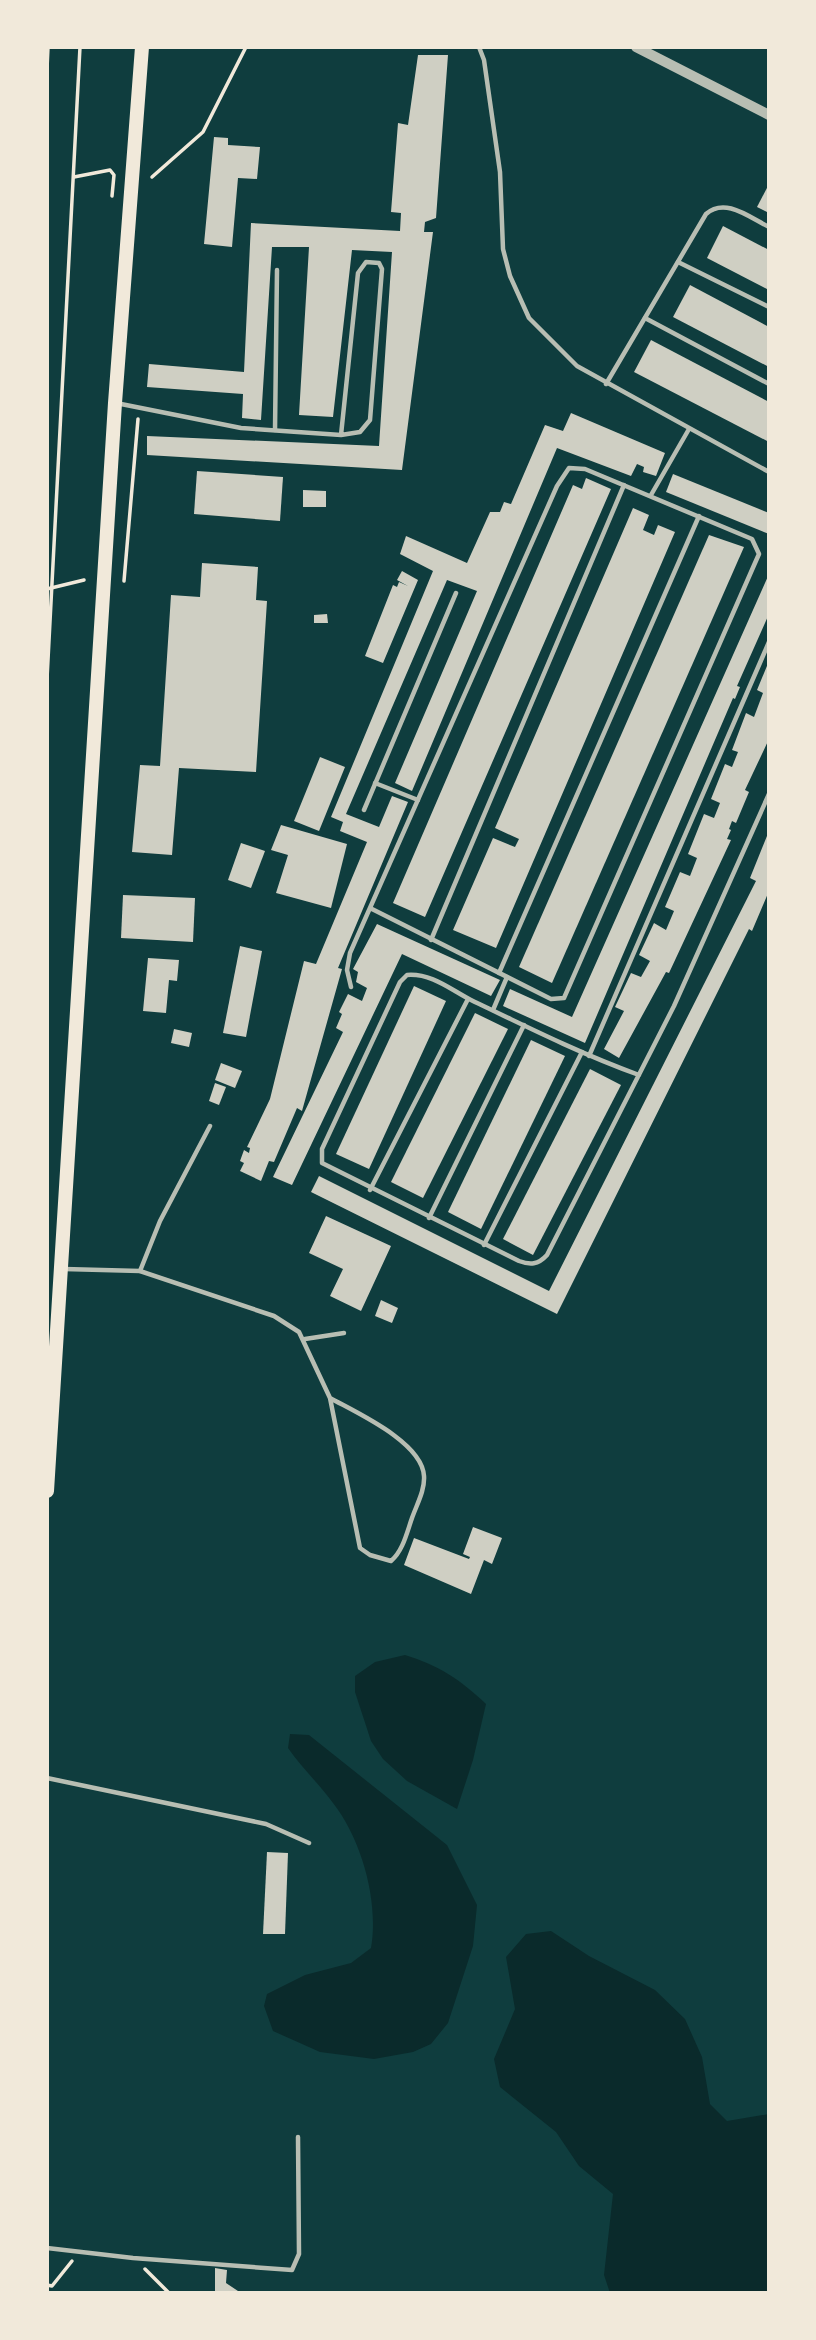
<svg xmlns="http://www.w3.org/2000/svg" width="816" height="2340" font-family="Lato,sans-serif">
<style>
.water{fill:#0a2a2b}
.building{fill:#cfcfc3}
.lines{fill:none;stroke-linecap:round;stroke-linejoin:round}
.path{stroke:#f1e9da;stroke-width:3.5}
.service{stroke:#b8beb3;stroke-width:4.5}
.tertiary{stroke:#b8beb3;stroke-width:10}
.primary{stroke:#f1e9da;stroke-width:14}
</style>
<rect width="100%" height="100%" fill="#0f3d3e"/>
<g class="water">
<path d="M405,1655C438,1665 461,1680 486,1704L473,1760L457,1809L407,1781L383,1759L371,1741L355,1692V1676L375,1662Z"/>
<path d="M290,1734L309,1735L447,1845L477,1905L473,1946L448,2023L431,2044L413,2052L374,2059L320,2052L273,2031L264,2006L267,1994L305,1975L351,1963L371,1948C379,1902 362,1840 333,1803C319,1784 302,1768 288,1748Z"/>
<path d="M551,1931L589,1956L655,1990L685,2019L702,2057L710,2104L727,2121L769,2114V2293H610L604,2275L613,2194L579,2166L556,2132L500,2087L494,2059L515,2009L506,1957L526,1934Z"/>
</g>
<g class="building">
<path d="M418,55H448L436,218L425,222L424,232H433L402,470L147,455V436L379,446L392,252L352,250L333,417L299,415L309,247H272L261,420L242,418L243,394L147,387L149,364L244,372L251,223L400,231L401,213L391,212L398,123L408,125Z"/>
<path d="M214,137L228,138V145L260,147L257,179L238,178L232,247L204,244Z"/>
<path d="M769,184V213L757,207Z"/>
<path d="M723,226L769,250V290L707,258Z"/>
<path d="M690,285L769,327V367L673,317Z"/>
<path d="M651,340L769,402V442L634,372Z"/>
<path d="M571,413L665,453L656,476L643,472L644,467L637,464L631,476L557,448L412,791L395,783L477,591L447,580L346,814L379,827L392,796L408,802L338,968L342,969L302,1111L297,1108L274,1162L269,1161L261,1181L240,1171L244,1163L240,1161L244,1150L249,1153L250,1148L247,1147L270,1099L304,961L316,964L367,842L340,831L343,822L331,817L433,571L400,554L406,536L467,563L490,512H500L504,502L511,504L545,425L563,431Z"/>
<path d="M197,471L283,477L280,521L194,514Z"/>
<path d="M673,474L769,513V534L666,492Z"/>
<path d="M586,478L611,489L425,917L393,903L573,485L582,489Z"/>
<path d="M303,490L326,491V507H303Z"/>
<path d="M633,508L649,515L643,530L654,535L658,525L675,532L496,948L453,930L493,838L515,847L519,839L495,828Z"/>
<path d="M709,535L744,547L552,983L519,967Z"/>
<path d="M202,563L258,567L256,600L267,601L256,772L179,768L172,855L132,852L140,765L160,766L171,595L200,597Z"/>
<path d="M402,571L418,580L383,663L365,656L393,585L397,587L399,582L408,586L397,580Z"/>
<path d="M769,574V614L737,686L740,687L735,699L733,698L585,1043L503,1006L510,989L572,1017Z"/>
<path d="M327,614L328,623H314V615Z"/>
<path d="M769,661V739L745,790L749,792L736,823L732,821L729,829L731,830L727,839L731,840L669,973L666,972L619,1058L604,1049L624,1011L615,1007L631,973L641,977L650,961L639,955L654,923L666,930L674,911L665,907L680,872L690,876L697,858L688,854L704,814L714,818L720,803L711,799L725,764L732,767L738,752L732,750L746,713L754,717L763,693L757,690Z"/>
<path d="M320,757L345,767L319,831L294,821Z"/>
<path d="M281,825L347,844L331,908L276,893L288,855L271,850Z"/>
<path d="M769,831V891L752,931L749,929L557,1314L311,1192L319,1176L549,1291L756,881L750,878Z"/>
<path d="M241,843L265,851L251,888L228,880Z"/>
<path d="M123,895L195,898L193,942L121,938Z"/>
<path d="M377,924L500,980L491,996L402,954L292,1185L273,1177L343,1032L336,1028L342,1014L339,1012L348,994L362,1001L367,988L356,982L358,972L353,969Z"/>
<path d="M240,946L262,951L246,1037L223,1033Z"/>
<path d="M148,958L179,960L177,981L169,980L166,1013L143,1011Z"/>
<path d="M414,986L446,1001L369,1169L336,1154Z"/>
<path d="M475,1013L508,1029L423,1198L391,1182Z"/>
<path d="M174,1029L192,1033L189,1047L171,1043Z"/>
<path d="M531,1040L565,1056L481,1229L448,1212Z"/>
<path d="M221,1063L242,1071L235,1088L215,1080Z"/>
<path d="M590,1069L621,1085L533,1255L503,1239Z"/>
<path d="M215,1083L226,1087L219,1105L209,1101Z"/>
<path d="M326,1216L391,1246L361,1311L330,1296L343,1269L309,1253Z"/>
<path d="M381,1300L398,1308L392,1323L375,1316Z"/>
<path d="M473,1527L502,1538L492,1564L484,1560L471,1594L404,1565L414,1538L469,1559L470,1557L463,1554Z"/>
<path d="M267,1852L288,1853L285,1934H263Z"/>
<path d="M215,2268L227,2270L226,2283L241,2293H215Z"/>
</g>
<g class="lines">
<g class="path">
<path d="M47,69L48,47"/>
<path d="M74,177L110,170L114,175L112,196"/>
<path d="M152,177L203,132L246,47"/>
<path d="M124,581L138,419"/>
<path d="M47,589L84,580"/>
<path d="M47,679L80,47"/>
<path d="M145,2269L169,2293"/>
<path d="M47,2285L52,2286L72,2261"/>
</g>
<g class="service">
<path d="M479,47L484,60L500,172L503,249L510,276L529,318L577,366L769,472"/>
<path d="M678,262L769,307"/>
<path d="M645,318L769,384"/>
<path d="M606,384L706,214C725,197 749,217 769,227"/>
<path d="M116,403L241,428L341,435L360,432L370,420L382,269L379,263L366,262L358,273L341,435"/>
<path d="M275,430L277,270"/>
<path d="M651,495L689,429"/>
<path d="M375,783L418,800"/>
<path d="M364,810L456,593"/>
<path d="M431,940L624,485"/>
<path d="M499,973L699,516"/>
<path d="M351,987L347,970L350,953L557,486L569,468L585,469L752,539L759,554L755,563L564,998L551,999L370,908"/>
<path d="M493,1010L507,977"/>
<path d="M589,1056L769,642"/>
<path d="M639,1075C581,1054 527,1027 471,1000C451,990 432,973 407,975L400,982L322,1149V1163L519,1261C530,1265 538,1265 547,1255L674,1006L769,794"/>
<path d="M370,1190L468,999"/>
<path d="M429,1218L524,1025"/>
<path d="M484,1245L582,1052"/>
<path d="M64,1269L140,1271L274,1316L299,1332L330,1398L360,1548L370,1555L391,1561C403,1551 407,1532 412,1518C417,1504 425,1490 424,1476C422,1442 357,1413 330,1398"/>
<path d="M140,1271L160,1221L210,1126"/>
<path d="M305,1339L344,1333"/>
<path d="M47,1778L266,1824L309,1843"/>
<path d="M47,2248L133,2258L292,2270L299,2254L298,2137"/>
</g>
<path class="tertiary" d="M636,47L769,115"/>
<path class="primary" d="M47,1491L115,403L142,47"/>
</g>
<rect width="816" height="2340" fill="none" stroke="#f1e9da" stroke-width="98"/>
</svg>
